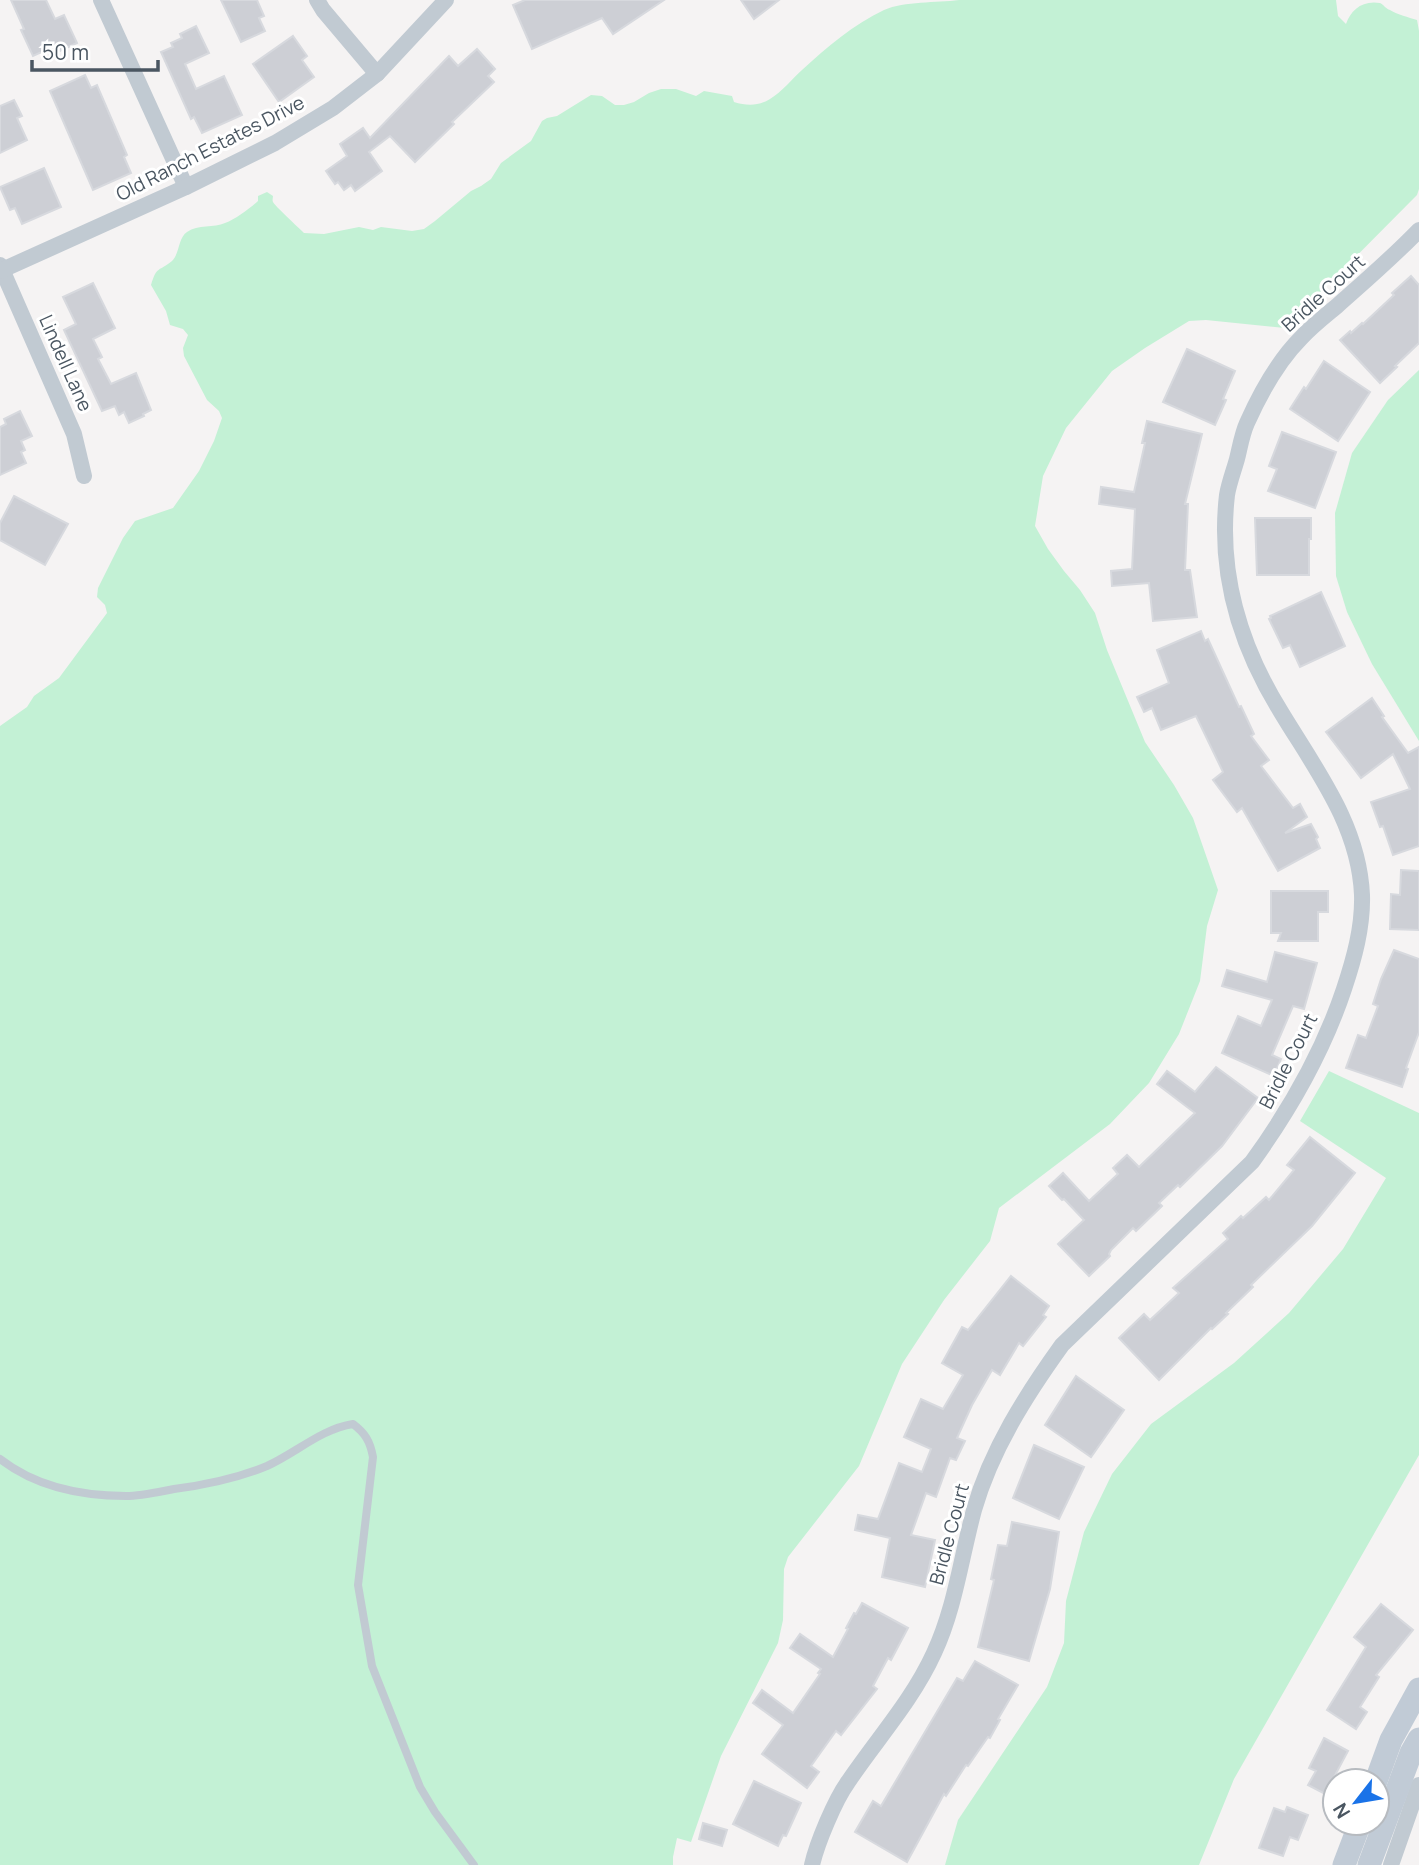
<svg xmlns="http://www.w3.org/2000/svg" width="1419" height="1865" font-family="Manrope,sans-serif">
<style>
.green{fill:#c3f1d5}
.building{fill:#cdcfd5;stroke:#d7d9de;stroke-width:2}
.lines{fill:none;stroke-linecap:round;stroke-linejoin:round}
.service{stroke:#c1cad2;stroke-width:8}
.minor{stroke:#c1cad2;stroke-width:16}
.secondary{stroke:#c1cbd6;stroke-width:23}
.labels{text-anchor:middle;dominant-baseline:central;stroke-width:6;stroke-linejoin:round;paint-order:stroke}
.street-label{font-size:19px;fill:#4a5661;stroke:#fff}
</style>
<rect width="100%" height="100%" fill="#f5f3f3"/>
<g class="green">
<path d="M959,0H1336L1338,16L1346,24C1351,10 1362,0 1380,3C1384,5 1386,9 1390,10C1398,15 1408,17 1417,20L1419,31V189L1417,195L1285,328L1206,320L1189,321L1145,348L1112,371L1066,428L1043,476L1035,526L1048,549L1064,571L1080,590L1095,613L1107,650L1145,742L1174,785L1193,818L1218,890L1207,926L1200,981L1179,1034L1149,1083L1110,1124L999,1208L990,1241L944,1300L902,1364L859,1466L788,1557L784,1569L783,1620L778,1643L721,1756L691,1842L677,1838L673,1857V1865H0V726L27,707L34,696L59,678L107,613L105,605L97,597L98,588L123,538L135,521L173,508L199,471L214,441L222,418L219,411L207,400L184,356L183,348L188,335L183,329L170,325L166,311L151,285C157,265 159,272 172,261C180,253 178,238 187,232C198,224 214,228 225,223C236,219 249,209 258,201V196L267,192L273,196C273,198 272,200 273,202C274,205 299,228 304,233L324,234L359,227L373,230L381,227L412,231L424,229L435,221L471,191L481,186L491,179L501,163L531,141L542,121L547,118L557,116L591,95L602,96L615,105H624L634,102L649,93L661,89H676L696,96L704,91L732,96L734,102C747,106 759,106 770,99C782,92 792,79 802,70C826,48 854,24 884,10C905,1 936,3 959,0Z"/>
<path d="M1419,370V741L1372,664L1347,612L1336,576L1335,513L1352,453L1388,400Z"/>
<path d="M1329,1071L1419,1113V1455L1234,1779L1199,1865H945L958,1820L1047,1687L1064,1643L1066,1601L1084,1532L1112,1474L1151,1424L1234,1363L1289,1313L1343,1249L1386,1178L1300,1121Z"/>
</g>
<g class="building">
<path d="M11,0H46L55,19L64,15L77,43L60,51L57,45L33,56L21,30L24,29Z"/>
<path d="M221,0H257L264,16L259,18L265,31L241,42Z"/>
<path d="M525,0H664L613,34L602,18L532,49L513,5Z"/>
<path d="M741,0H779L754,19Z"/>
<path d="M196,26L209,53L185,64L196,89L224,76L242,115L202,133L194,117L191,119L161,52L173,47L171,43L182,38L180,34Z"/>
<path d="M293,36L307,56L302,60L314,77L279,102L253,64Z"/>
<path d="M477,49L495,69L488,76L494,82L452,122L454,124L415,162L390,136L369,152L382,171L355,191L351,185L344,190L338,182L335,184L326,171L347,156L340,144L363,128L370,138L449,56L458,66Z"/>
<path d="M85,75L91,88L97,85L127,155L124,157L131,173L93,190L50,91Z"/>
<path d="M14,100L22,116L17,118L27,140L0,153V106Z"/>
<path d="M44,168L61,207L22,224L15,208L10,210L0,187Z"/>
<path d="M1411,276L1419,285V343L1395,366L1397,367L1380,383L1340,340L1350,331L1351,333L1362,323L1363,324L1394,295L1392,293Z"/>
<path d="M93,283L115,328L93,339L102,357L98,359L111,384L136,373L151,410L143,414L144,416L129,423L124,412L119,415L115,406L102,411L64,330L76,324L63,297Z"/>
<path d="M1187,349L1235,371L1223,399L1226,400L1215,425L1163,402Z"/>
<path d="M1324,361L1370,392L1338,441L1290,409L1304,387L1306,389Z"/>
<path d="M20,411L32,436L21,441L25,450L21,452L26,463L0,475V427L6,424L4,419Z"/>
<path d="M1147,421L1202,434L1185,504H1188L1185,570H1190L1197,617L1153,621L1149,583L1112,586L1111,571L1132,569L1135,509L1099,504L1101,487L1134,492L1145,443H1142Z"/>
<path d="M1282,432L1336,452L1315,508L1268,491L1277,469L1269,466Z"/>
<path d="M14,496L68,524L45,565L0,540V523Z"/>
<path d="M1255,518H1311V539H1309V575H1257Z"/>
<path d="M1321,592L1345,646L1300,667L1290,645L1283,648L1269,619L1271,618L1270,616Z"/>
<path d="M1201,631L1205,641L1208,639L1239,707L1241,706L1254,734L1251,736L1269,760L1261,766L1293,808L1300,804L1307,817L1285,833L1311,824L1318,837L1316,839L1320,848L1278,871L1242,808L1237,812L1213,780L1223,772L1196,716L1161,730L1152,708L1144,712L1137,697L1169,683L1157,650Z"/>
<path d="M1372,698L1384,716L1382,717L1408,753L1419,747V846L1393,855L1383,826L1380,827L1371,802L1410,789L1393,754L1361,778L1326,732Z"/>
<path d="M1401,870L1419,871V930L1390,929L1391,894L1400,895Z"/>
<path d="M1271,891H1328V912H1318V941H1278L1281,933H1271Z"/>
<path d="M1394,950L1419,959V1032L1406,1068L1408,1069L1402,1087L1346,1068L1358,1035L1366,1038L1378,1006L1373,1004L1381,979Z"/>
<path d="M1275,952L1317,963L1304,1009L1293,1006L1272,1055L1281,1059L1274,1076L1222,1053L1238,1016L1261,1026L1272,1000L1222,986L1227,970L1267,982Z"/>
<path d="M1216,1067L1258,1098L1222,1146L1180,1187L1178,1185L1159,1203L1162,1206L1136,1231L1133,1228L1111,1250L1109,1254L1110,1256L1089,1276L1058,1244L1084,1220L1064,1199L1062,1200L1049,1186L1063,1173L1089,1201L1118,1174L1113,1168L1127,1155L1139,1167L1195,1113L1157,1084L1167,1071L1195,1092Z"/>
<path d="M1310,1137L1355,1173L1312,1226L1251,1285L1253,1287L1226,1313L1228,1314L1212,1329L1211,1328L1159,1380L1119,1338L1144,1314L1150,1320L1179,1293L1173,1288L1228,1239L1223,1233L1241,1216L1243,1218L1266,1197L1269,1200L1294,1170L1287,1165Z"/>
<path d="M1011,1276L1049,1306L1043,1315L1046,1317L1023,1346L1019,1343L1000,1375L992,1370L972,1405L957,1438L965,1441L956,1460L950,1458L936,1497L926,1493L911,1535L935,1540L925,1587L882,1577L890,1538L855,1530L858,1515L878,1519L899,1463L922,1472L931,1449L904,1437L921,1399L943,1409L963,1375L942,1363L962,1327L968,1330Z"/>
<path d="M1076,1376L1124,1410L1091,1457L1045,1425Z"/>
<path d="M1034,1445L1084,1467L1059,1519L1013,1498Z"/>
<path d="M1012,1522L1059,1532L1050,1589L1029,1661L978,1647L994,1580L991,1579L998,1545L1007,1546Z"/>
<path d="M862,1603L908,1628L891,1660L888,1658L873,1686L877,1689L841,1735L836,1731L811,1766L819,1772L807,1788L762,1754L783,1725L753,1703L762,1690L793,1713L820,1674L818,1673L821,1669L790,1648L800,1634L833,1657L848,1629L846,1628L854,1613L856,1614Z"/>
<path d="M1381,1604L1413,1630L1376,1675L1379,1677L1360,1707L1367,1712L1356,1729L1327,1710L1366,1647L1354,1637Z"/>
<path d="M975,1661L1018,1685L998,1719L1000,1720L990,1738L988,1737L968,1766L966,1765L946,1796L944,1794L907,1862L855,1832L873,1801L881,1806L957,1678L963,1681Z"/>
<path d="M1324,1738L1348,1751L1325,1794L1308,1785L1316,1771L1309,1768Z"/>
<path d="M754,1781L801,1803L786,1836L783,1835L778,1846L733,1824Z"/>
<path d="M1287,1807L1308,1815L1298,1840L1290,1837L1283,1856L1259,1848L1274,1808L1285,1812Z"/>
<path d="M703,1823L727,1830L722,1846L699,1839Z"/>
</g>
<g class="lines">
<path class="service" d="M0,1459C36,1487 81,1496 126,1496C141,1496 158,1492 174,1489C205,1485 238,1478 267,1466C296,1453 321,1429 353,1424C365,1433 370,1441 373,1457L358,1585L372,1666L420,1787L435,1812L474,1865"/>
<g class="minor">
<path d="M101,0L186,187"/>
<path d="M317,0L323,10L377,74"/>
<path d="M0,265L74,434L84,476"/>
<path d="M0,271L186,187L275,143L333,108L377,74L446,0"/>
<path d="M812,1865C817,1843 835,1800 848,1782C877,1739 912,1701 934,1653C955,1608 961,1558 974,1510C991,1450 1026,1395 1062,1345L1252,1162C1291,1108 1323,1052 1344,989C1354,959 1363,927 1362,895C1359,825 1316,770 1281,712C1240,646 1218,573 1227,495C1229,483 1234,470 1237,459C1240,447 1242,434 1247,423C1260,394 1279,360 1301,338C1312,326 1325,316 1337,306C1365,281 1393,257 1419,230"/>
<path d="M1391,1865L1419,1785"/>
</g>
<g class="secondary">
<path d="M1376,1781L1391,1740L1419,1689"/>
<path d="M1344,1865L1360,1823"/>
<path d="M1369,1865L1411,1753L1419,1739"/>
</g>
</g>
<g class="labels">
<g class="street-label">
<text transform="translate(210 148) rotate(-27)">Old Ranch Estates Drive</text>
<text transform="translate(1323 293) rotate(-42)">Bridle Court</text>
<text transform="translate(66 363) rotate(66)">Lindell Lane</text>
<text transform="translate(1288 1061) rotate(-63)">Bridle Court</text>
<text transform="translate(949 1534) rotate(-75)">Bridle Court</text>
</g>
</g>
<g transform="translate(1356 1802) rotate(239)"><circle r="33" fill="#ffffff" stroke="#b7bbc0" stroke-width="2"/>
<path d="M0-5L12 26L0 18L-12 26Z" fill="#1a73e8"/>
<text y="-10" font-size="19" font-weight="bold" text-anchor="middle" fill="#4a5661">N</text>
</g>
<path d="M32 60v10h126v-10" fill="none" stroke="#4a5661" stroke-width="3.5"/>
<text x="42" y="60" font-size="21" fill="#4a5661" stroke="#ffffff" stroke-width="5" paint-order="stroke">50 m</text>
</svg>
